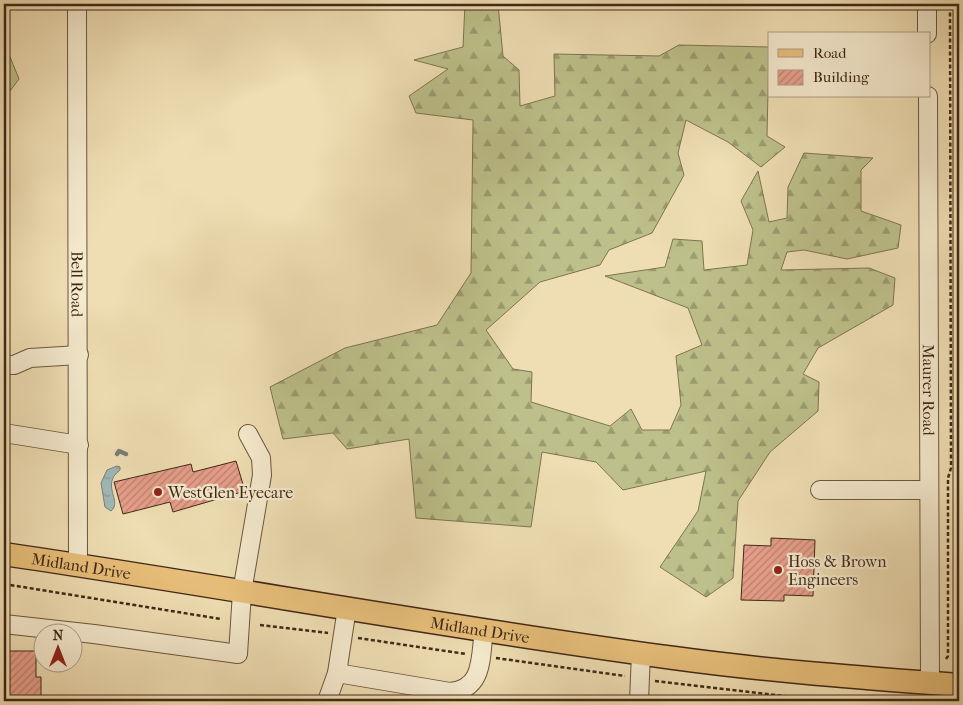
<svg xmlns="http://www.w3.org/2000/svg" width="963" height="705" font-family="'IM FELL French Canon',serif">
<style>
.forest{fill:url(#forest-firs);stroke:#7e7450}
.water{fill:url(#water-ripples);stroke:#797f78}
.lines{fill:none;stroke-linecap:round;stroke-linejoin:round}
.stream{stroke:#797f78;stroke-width:4.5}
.building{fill:url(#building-hatch);stroke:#402817}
.minor-casing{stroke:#6c563e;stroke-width:20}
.major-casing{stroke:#402817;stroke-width:25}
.path{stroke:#402817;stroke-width:2.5;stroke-dasharray:4 2.5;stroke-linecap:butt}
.minor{stroke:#f5eace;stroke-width:18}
.major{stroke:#e8bf7a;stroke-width:22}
.poi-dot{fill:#8f2418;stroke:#f5eace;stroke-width:2}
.labels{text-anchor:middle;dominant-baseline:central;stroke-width:4.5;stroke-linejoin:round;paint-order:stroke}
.street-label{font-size:16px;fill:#402817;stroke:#f5eace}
.poi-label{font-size:16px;fill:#402817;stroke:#f5eace;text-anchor:start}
</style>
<defs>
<pattern id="forest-firs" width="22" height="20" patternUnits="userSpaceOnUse" patternTransform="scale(1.25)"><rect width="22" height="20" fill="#bdc08a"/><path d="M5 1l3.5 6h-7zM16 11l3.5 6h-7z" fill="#9b9c70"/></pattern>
<pattern id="water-ripples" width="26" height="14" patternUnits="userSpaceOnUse" patternTransform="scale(1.25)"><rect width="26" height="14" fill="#9fb9b8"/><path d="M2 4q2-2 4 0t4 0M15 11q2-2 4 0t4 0" fill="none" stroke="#839695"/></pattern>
<pattern id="building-hatch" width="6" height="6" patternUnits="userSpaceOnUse" patternTransform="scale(1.25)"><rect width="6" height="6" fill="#e89f8b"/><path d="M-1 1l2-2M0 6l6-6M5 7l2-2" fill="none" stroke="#bd8271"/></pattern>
</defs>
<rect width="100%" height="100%" fill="#efdeb3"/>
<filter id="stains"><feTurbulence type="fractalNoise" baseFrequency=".004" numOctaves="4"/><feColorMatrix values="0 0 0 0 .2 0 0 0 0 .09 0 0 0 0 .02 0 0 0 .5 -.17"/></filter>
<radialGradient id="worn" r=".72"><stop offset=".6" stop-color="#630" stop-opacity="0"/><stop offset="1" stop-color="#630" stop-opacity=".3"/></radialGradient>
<g class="forest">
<path d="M465,4H498L503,56L519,70L520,106L555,96L554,54L659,56L679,45L769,47L767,136L785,147L761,167L728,142L686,120L678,153L684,175L652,233L609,250L600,265L540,282L486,330L513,369L532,372L531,402L610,426L631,409L642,430H670L681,405L676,356L702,345L688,308L605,276L665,267L673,239L702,241L704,270L747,265L753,230L741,201L758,171L769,222L787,218L788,187L804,153L873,158L861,170V211L901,225L898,248L847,259L804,250L787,252L781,270L869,268L895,278L893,305L818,348L803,374L819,382L818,411L770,452L738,501L733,578L706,597L660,567L698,511L706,471L623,490L596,462L542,452L531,527L416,518L409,439L347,449L333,433L283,439L270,387L345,348L437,325L471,273L473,120L416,113L409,96L448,69L414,60L463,47Z"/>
<path d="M4,51L8,52L19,79L4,99Z"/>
<path d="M959,293V481L956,485Z"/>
</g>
<path class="water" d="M117,466L120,467V470C100,485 123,501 111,511L105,507L101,483L107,470Z"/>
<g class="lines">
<path class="stream" d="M117,454L119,451L126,454"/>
</g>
<g class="building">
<path d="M236,461L245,491L173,512L170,502L123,514L114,482L191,464L193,472Z"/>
<path d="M771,538L815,540L813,596L784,595V601L741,600L744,545L771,546Z"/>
<path d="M4,651H36V677H41V701H4Z"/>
</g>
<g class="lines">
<g class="minor-casing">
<g id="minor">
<path id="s1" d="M77,4L78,565"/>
<path d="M927,4V34"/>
<path id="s2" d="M928,96L930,683"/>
<path d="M4,365H14L30,358L79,355"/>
<path d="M4,433L79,445"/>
<path d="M820,490H928"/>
<path d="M4,624L94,634L238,654L242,592L262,475L261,458L248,434"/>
<path d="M337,673L450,692C484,689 480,658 484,630"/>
<path d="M327,701L337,673L347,608"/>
<path d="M639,701L641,653"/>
</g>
</g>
<g class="major-casing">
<g id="major">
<path id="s3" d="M4,554C228,587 450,628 674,658C769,671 864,678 959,685"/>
</g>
</g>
<g class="path">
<path d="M4,584L221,619"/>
<path d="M260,625L328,633"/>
<path d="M358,638L466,654"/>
<path d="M496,658L625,676"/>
<path d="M946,659L948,656V478L951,468L950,4"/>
<path d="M655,681L826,701"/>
</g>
<use href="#minor" class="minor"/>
<use href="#major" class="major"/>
</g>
<g class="poi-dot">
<circle cx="158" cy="492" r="5"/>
<circle cx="778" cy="570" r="5"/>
</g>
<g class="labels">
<g class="street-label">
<text stroke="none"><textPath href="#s1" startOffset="280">Bell Road</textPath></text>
<text stroke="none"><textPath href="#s2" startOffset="294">Maurer Road</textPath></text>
<text stroke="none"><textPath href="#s3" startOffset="78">Midland Drive</textPath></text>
<text stroke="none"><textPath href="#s3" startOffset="482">Midland Drive</textPath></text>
</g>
<g class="poi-label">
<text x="168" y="492">WestGlen Eyecare</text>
<text x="788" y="561">Hoss &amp; Brown<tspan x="788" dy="18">Engineers</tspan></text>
</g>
</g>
<rect width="963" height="705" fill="none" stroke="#efdeb3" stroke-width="20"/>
<rect x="5" y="5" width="953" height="695" fill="none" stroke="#402817" stroke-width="2.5"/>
<rect x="10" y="10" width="943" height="685" fill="none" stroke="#402817"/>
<rect x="768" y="32" width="162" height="65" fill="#f5eace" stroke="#ad9c85"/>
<rect x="778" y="49" width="25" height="8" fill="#e8bf7a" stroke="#ad9c85"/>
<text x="813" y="58" font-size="15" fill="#402817">Road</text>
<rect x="778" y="70" width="25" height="15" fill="url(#building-hatch)" stroke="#ad9c85"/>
<text x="813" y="82" font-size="15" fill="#402817">Building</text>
<g transform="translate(58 648)"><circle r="24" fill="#f5eace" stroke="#ad9c85"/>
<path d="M0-4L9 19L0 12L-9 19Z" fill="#8f2418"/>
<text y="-8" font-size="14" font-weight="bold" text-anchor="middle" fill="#402817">N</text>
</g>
<rect width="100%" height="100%" filter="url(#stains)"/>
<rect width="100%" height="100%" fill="url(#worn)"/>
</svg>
